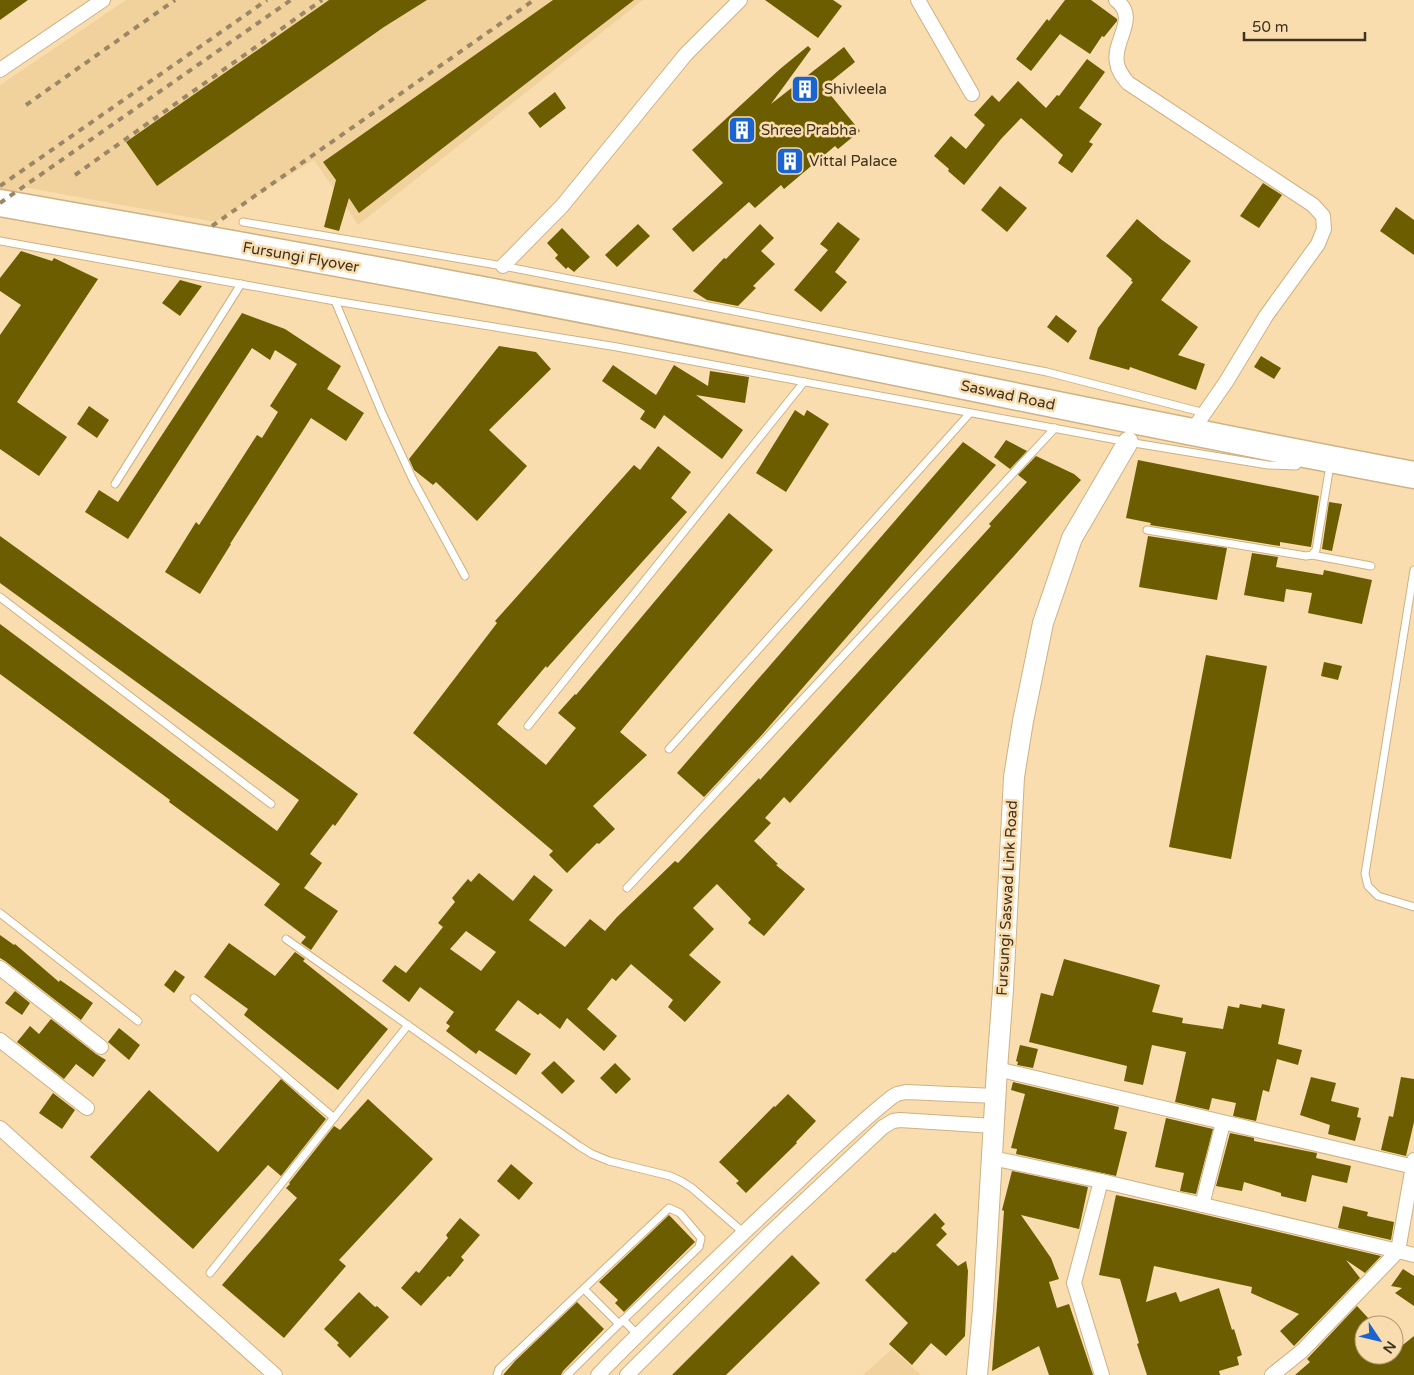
<svg xmlns="http://www.w3.org/2000/svg" width="1414" height="1375" font-family="'Varela Round',sans-serif">
<style>
.built{fill:#f2d29c}
.building{fill:#6b5d00;fill-rule:evenodd}
.lines{fill:none;stroke-linecap:round;stroke-linejoin:round}
.lane-casing{stroke:#ceb184;stroke-width:9}
.street-casing{stroke:#ceb184;stroke-width:16}
.secondary-casing{stroke:#ceb184;stroke-width:22}
.highway-casing{stroke:#ceb184;stroke-width:29}
.lane{stroke:#fff;stroke-width:7}
.street{stroke:#fff;stroke-width:14}
.secondary{stroke:#fff;stroke-width:20}
.highway{stroke:#fff;stroke-width:26}
.rail{stroke:#9b8766;stroke-width:4;stroke-dasharray:6 6;stroke-linecap:butt}
.labels{text-anchor:middle;dominant-baseline:central;stroke-width:5;stroke-linejoin:round;paint-order:stroke}
.poi-label{font-size:15px;fill:#3e3220;stroke:#faddae;text-anchor:start}
.street-label{font-size:15px;fill:#3e3220;stroke:#faddae}
</style>
<rect width="100%" height="100%" fill="#faddae"/>
<g class="built">
<path d="M126,0H643L358,225L314,160L215,222L23,187L0,203V85Z"/>
<path d="M892,1349L921,1375H863Z"/>
</g>
<g class="building">
<path d="M0,0H28L0,20Z"/>
<path d="M329,0H427L384,27L157,186L126,142Z"/>
<path d="M553,0H634L359,213L349,198L339,231L324,227L336,180L323,162Z"/>
<path d="M765,0H833L842,6L818,38Z"/>
<path d="M1065,0H1091L1117,19V21L1104,37L1102,36L1090,54L1060,34L1031,71L1016,59L1047,19L1049,21Z"/>
<path d="M808,46L811,49L771,104L844,47L855,62L824,87L860,131L838,149L835,146L784,189L781,185L755,208L749,202L693,252L672,229L723,183L692,150L780,69Z"/>
<path d="M1087,59L1105,72L1079,108L1102,124L1089,142L1093,144L1072,173L1058,163L1063,155L1021,118L1001,139L964,185L948,171L949,169L934,156L951,136L966,149L985,125L974,115L992,95L999,102L1018,81L1046,108L1057,95L1059,96Z"/>
<path d="M555,92L566,108L540,128L528,113Z"/>
<path d="M1263,183L1282,195L1259,228L1240,216Z"/>
<path d="M1000,186L1027,208L1007,232L981,210Z"/>
<path d="M1396,207L1414,220V255L1380,231Z"/>
<path d="M1137,219L1162,240L1191,261L1161,300L1198,327L1178,355L1205,364L1196,390L1130,367L1129,370L1089,359L1098,328L1133,282L1131,281L1132,279L1106,256Z"/>
<path d="M838,222L860,239L835,272L847,282L821,312L794,290L828,250L820,244Z"/>
<path d="M638,224L650,236L617,267L605,255Z"/>
<path d="M760,224L774,238L761,251L775,264L753,286L756,288L738,306L707,300L693,291L724,258L726,259Z"/>
<path d="M562,228L590,257L574,272L568,267L566,269L555,258L558,255L547,243Z"/>
<path d="M21,251L52,261L54,258L98,279L17,402L67,437L39,476L0,449V335L21,305L0,291V278Z"/>
<path d="M180,280L202,286L180,316L162,303Z"/>
<path d="M242,313L285,329L341,366L327,389L364,413L346,441L311,418L230,544H231L200,594L165,572L196,522L199,525L257,435L262,438L278,412L270,406L297,364L275,350L270,360L252,348L128,539L85,512L99,490L118,502Z"/>
<path d="M1056,315L1077,331L1068,343L1047,327Z"/>
<path d="M499,346L536,352L551,369L489,430L527,466L477,521L436,482L433,485L414,470L409,459Z"/>
<path d="M1261,356L1281,368L1274,379L1254,367Z"/>
<path d="M613,365L656,395L674,365L708,386L710,371L749,377L745,403L696,395L743,430L722,459L664,415L655,429L640,419L645,411L602,381Z"/>
<path d="M89,406L109,420L97,438L77,424Z"/>
<path d="M795,410L804,416L807,410L829,424L786,492L756,473Z"/>
<path d="M1006,440L1027,451L1010,469L994,457Z"/>
<path d="M963,442L996,465L760,737L704,797L677,773Z"/>
<path d="M658,446L691,472L671,498L687,512L547,668L546,666L497,724L546,765L576,728L558,713L575,694L576,695L729,513L773,550L620,732L647,755L593,806L615,829L599,844L597,843L567,873L549,855L553,851L413,733L497,623L495,621L634,465L640,470Z"/>
<path d="M1036,456L1074,474L1081,480L1014,556L790,803L784,797L765,818L771,823L754,841L778,864L776,865L805,889L764,936L748,923L751,919L717,884L693,908L714,929L689,955L721,982L685,1022L668,1007L673,1000L631,964L616,981L612,978L587,1009L617,1036L604,1051L567,1018L560,1029L540,1013L538,1015L518,1000L495,1030L531,1054L516,1075L479,1050L476,1054L446,1031L450,1026L446,1023L454,1012L420,987L409,1002L382,981L395,965L406,973L443,927L438,923L455,902L452,898L468,879L471,882L479,873L513,901L534,875L553,890L529,920L565,947L590,919L605,931L617,917L675,861L678,863L759,778L760,780L991,526L989,524L1027,482L1018,475ZM466,931L496,952L481,971L450,949Z"/>
<path d="M1138,460L1319,496L1311,547L1280,542V546L1150,525L1151,523L1126,518Z"/>
<path d="M1329,502L1342,504L1332,551L1322,549Z"/>
<path d="M0,536L358,794L335,826L333,824L310,854L322,863L304,888L338,911L311,950L301,943L306,937L264,905L280,884L169,802L170,800L0,674V624L277,831L299,800L0,583Z"/>
<path d="M1148,536L1227,548L1217,600L1139,587Z"/>
<path d="M1252,553L1278,557L1276,567L1323,575L1324,570L1372,580L1362,624L1308,613L1312,593L1286,589L1284,602L1244,595Z"/>
<path d="M1206,655L1267,666L1231,859L1169,847Z"/>
<path d="M1324,662L1342,666L1338,680L1321,676Z"/>
<path d="M0,935L14,945L15,944L59,982L60,980L93,1003L81,1020L5,961L0,958Z"/>
<path d="M229,943L275,976L295,952L305,959L303,961L388,1029L338,1090L244,1015L248,1009L204,977Z"/>
<path d="M1064,959L1160,985L1152,1012L1183,1018L1182,1023L1223,1029L1228,1006L1239,1008L1240,1004L1261,1008L1262,1004L1285,1009L1278,1044L1302,1050L1298,1065L1277,1059L1269,1092L1263,1090L1256,1121L1233,1116L1236,1103L1212,1098L1209,1110L1175,1102L1186,1052L1152,1045L1143,1085L1124,1081L1127,1066L1029,1042L1041,993L1053,996Z"/>
<path d="M175,970L185,977L174,993L164,985Z"/>
<path d="M15,991L30,1003L22,1015L5,1003Z"/>
<path d="M51,1019L96,1054L106,1060L93,1077L76,1064L64,1079L17,1042L30,1026L39,1034Z"/>
<path d="M119,1028L140,1045L129,1060L108,1042Z"/>
<path d="M1020,1045L1038,1049L1033,1068L1017,1065L1018,1062L1016,1061Z"/>
<path d="M554,1061L575,1081L562,1094L541,1073Z"/>
<path d="M615,1063L631,1079L616,1094L600,1078Z"/>
<path d="M1311,1077L1336,1083L1331,1101L1359,1108L1357,1117L1361,1118L1355,1141L1328,1134L1330,1125L1300,1115Z"/>
<path d="M1401,1077L1414,1079V1122L1406,1156L1381,1150L1389,1116L1393,1117Z"/>
<path d="M281,1079L326,1119L281,1176L268,1165L193,1249L90,1157L149,1090L218,1152Z"/>
<path d="M1013,1082L1119,1107L1114,1129L1127,1132L1116,1176L1016,1154L1017,1149L1011,1148L1025,1094L1011,1090Z"/>
<path d="M53,1093L75,1110L62,1129L39,1113Z"/>
<path d="M788,1094L816,1121L796,1142L797,1143L746,1193L736,1183L739,1181L719,1162L774,1106L775,1107Z"/>
<path d="M368,1099L433,1159L339,1260L346,1266L284,1338L222,1285L297,1198L286,1188L290,1184L289,1183L334,1126L340,1130Z"/>
<path d="M1166,1118L1213,1129L1196,1194L1180,1191L1184,1173L1155,1167Z"/>
<path d="M1230,1133L1254,1138V1141L1317,1153L1316,1158L1351,1166L1347,1183L1312,1175L1306,1202L1281,1196V1193L1244,1182L1242,1191L1216,1186Z"/>
<path d="M511,1164L533,1183L519,1200L497,1181Z"/>
<path d="M1012,1171L1088,1187L1079,1229L1021,1215L1051,1258L1059,1279L1049,1282L1057,1308L1069,1304L1093,1375H1049L1039,1346L992,1371L1004,1211L1002,1210Z"/>
<path d="M1116,1195L1176,1208L1381,1256L1365,1273L1346,1260L1360,1278L1294,1346L1280,1331L1299,1314L1251,1293L1252,1287L1154,1266L1146,1302L1176,1292L1180,1302L1219,1288L1232,1330L1234,1329L1242,1355L1237,1357L1239,1365L1219,1371L1220,1375H1147L1137,1344L1139,1343L1120,1279L1099,1275Z"/>
<path d="M1343,1206L1368,1212L1367,1216L1394,1222L1391,1240L1338,1228Z"/>
<path d="M935,1213L945,1224L941,1228L947,1234L936,1245L958,1266L966,1261L968,1271L965,1336L946,1356L931,1343L912,1365L889,1344L908,1323L865,1280L893,1252L895,1253Z"/>
<path d="M669,1215L695,1242L624,1312L615,1303L618,1300L599,1282Z"/>
<path d="M460,1218L480,1235L461,1257L464,1260L450,1277L448,1276L421,1306L401,1288L416,1271L419,1273L448,1238L446,1235Z"/>
<path d="M792,1255L820,1283L726,1375H672Z"/>
<path d="M1403,1269L1414,1276V1306L1395,1293L1402,1288L1391,1286Z"/>
<path d="M359,1292L375,1307L377,1306L389,1317L350,1358L337,1345L339,1343L324,1329Z"/>
<path d="M577,1302L604,1329L563,1371L561,1375H503L515,1361Z"/>
<path d="M1357,1306L1370,1320L1369,1325H1364V1355H1394V1352L1414,1336V1375H1295L1310,1362L1307,1359Z"/>
</g>
<g class="lines">
<g class="lane-casing">
<g id="lane">
<path d="M243,222L503,266L1047,372L1205,413"/>
<path d="M0,241L335,301L382,413L413,480L465,576"/>
<path d="M335,301L617,347L1128,442L1268,465L1296,466L1303,459"/>
<path d="M115,484L241,284"/>
<path d="M1147,530L1306,556L1312,555L1316,550L1330,465"/>
<path d="M1312,555L1371,566"/>
<path d="M1414,570L1365,874L1368,886L1378,896L1414,907"/>
<path d="M0,597L271,804"/>
<path d="M528,726L804,382"/>
<path d="M669,749L970,413"/>
<path d="M627,888L1055,428"/>
<path d="M0,913L138,1021"/>
<path d="M286,939L579,1146L592,1154L609,1161L670,1176L681,1181L692,1188L744,1233"/>
<path d="M194,998L334,1118"/>
<path d="M210,1273L408,1025"/>
<path d="M623,1320L638,1335"/>
<path d="M497,1375L499,1369L669,1208L680,1213L701,1238L699,1247L619,1324"/>
<path d="M567,1375L619,1324L584,1289"/>
</g>
</g>
<g class="street-casing">
<g id="street">
<path d="M918,0L972,94"/>
<path d="M1116,0C1140,18 1112,41 1117,63C1118,71 1123,77 1128,83L1313,205L1323,216L1324,229L1318,244L1266,316L1226,382L1192,431"/>
<path d="M0,70L103,0"/>
<path d="M503,266L562,206L686,54L740,0"/>
<path d="M0,968L101,1047"/>
<path d="M0,1040L87,1108"/>
<path d="M997,1069L1414,1167"/>
<path d="M0,1128L275,1375"/>
<path d="M992,1158L1101,1181L1398,1251L1302,1351L1272,1375"/>
<path d="M1414,1160L1398,1251L1414,1255"/>
<path d="M1101,1181L1074,1283L1102,1375"/>
<path d="M1202,1205L1223,1123"/>
<path d="M598,1375C654,1317 713,1262 772,1206C812,1169 850,1130 892,1097L897,1094L906,1092L995,1096"/>
<path d="M627,1375L771,1232L883,1127L893,1121L900,1120L994,1126"/>
</g>
</g>
<g class="secondary-casing">
<path id="secondary" d="M977,1375L983,1310L997,1069L1003,990L1014,777L1023,721L1043,623L1072,538L1128,442"/>
</g>
<g class="highway-casing">
<path id="highway" d="M0,203C152,230 304,256 456,285C776,345 1094,415 1414,475"/>
</g>
<use href="#lane" class="lane"/>
<use href="#street" class="street"/>
<use href="#secondary" class="secondary"/>
<use href="#highway" class="highway"/>
<g class="rail">
<path d="M26,105L175,0"/>
<path d="M75,175L322,0"/>
<path d="M0,186L267,0"/>
<path d="M0,203L291,0"/>
<path d="M212,226L534,0"/>
</g>
</g>
<defs>
<g id="building-square" transform="scale(1.4375)"><rect x="-9" y="-9" width="18" height="18" rx="4" fill="#1b64cf" stroke="#faddae"/><path d="M-4-6H4V6H1V3H-1V6H-4ZM-2.5-4.3h1.7v1.8h-1.7ZM.8-4.3h1.7v1.8H.8ZM-2.5-1h1.7V.8h-1.7ZM.8-1h1.7V.8H.8Z" fill="#fff"/></g>
</defs>
<g fill-rule="evenodd">
<use href="#building-square" x="805" y="89"/>
<use href="#building-square" x="742" y="130"/>
<use href="#building-square" x="790" y="161"/>
</g>
<g class="labels">
<g class="poi-label">
<text x="824" y="89">Shivleela</text>
<text x="761" y="130">Shree Prabha</text>
<text x="809" y="161">Vittal Palace</text>
</g>
<g class="street-label">
<text transform="translate(301 257) rotate(10)">Fursungi Flyover</text>
<text transform="translate(1008 395) rotate(12)">Saswad Road</text>
<text transform="translate(1007 898) rotate(-87)">Fursungi Saswad Link Road</text>
</g>
</g>
<g transform="translate(1379 1340) rotate(125)"><circle r="24" fill="#faddae" stroke="#af9975"/>
<path d="M0-4L9 19L0 12L-9 19Z" fill="#1b64cf"/>
<text y="-8" font-size="14" font-weight="bold" text-anchor="middle" fill="#3e3220">N</text>
</g>
<path d="M1244 32v8h121v-8" fill="none" stroke="#3e3220" stroke-width="2.5"/>
<text x="1252" y="32" font-size="15" fill="#3e3220" stroke="#faddae" stroke-width="4" paint-order="stroke">50 m</text>
</svg>
